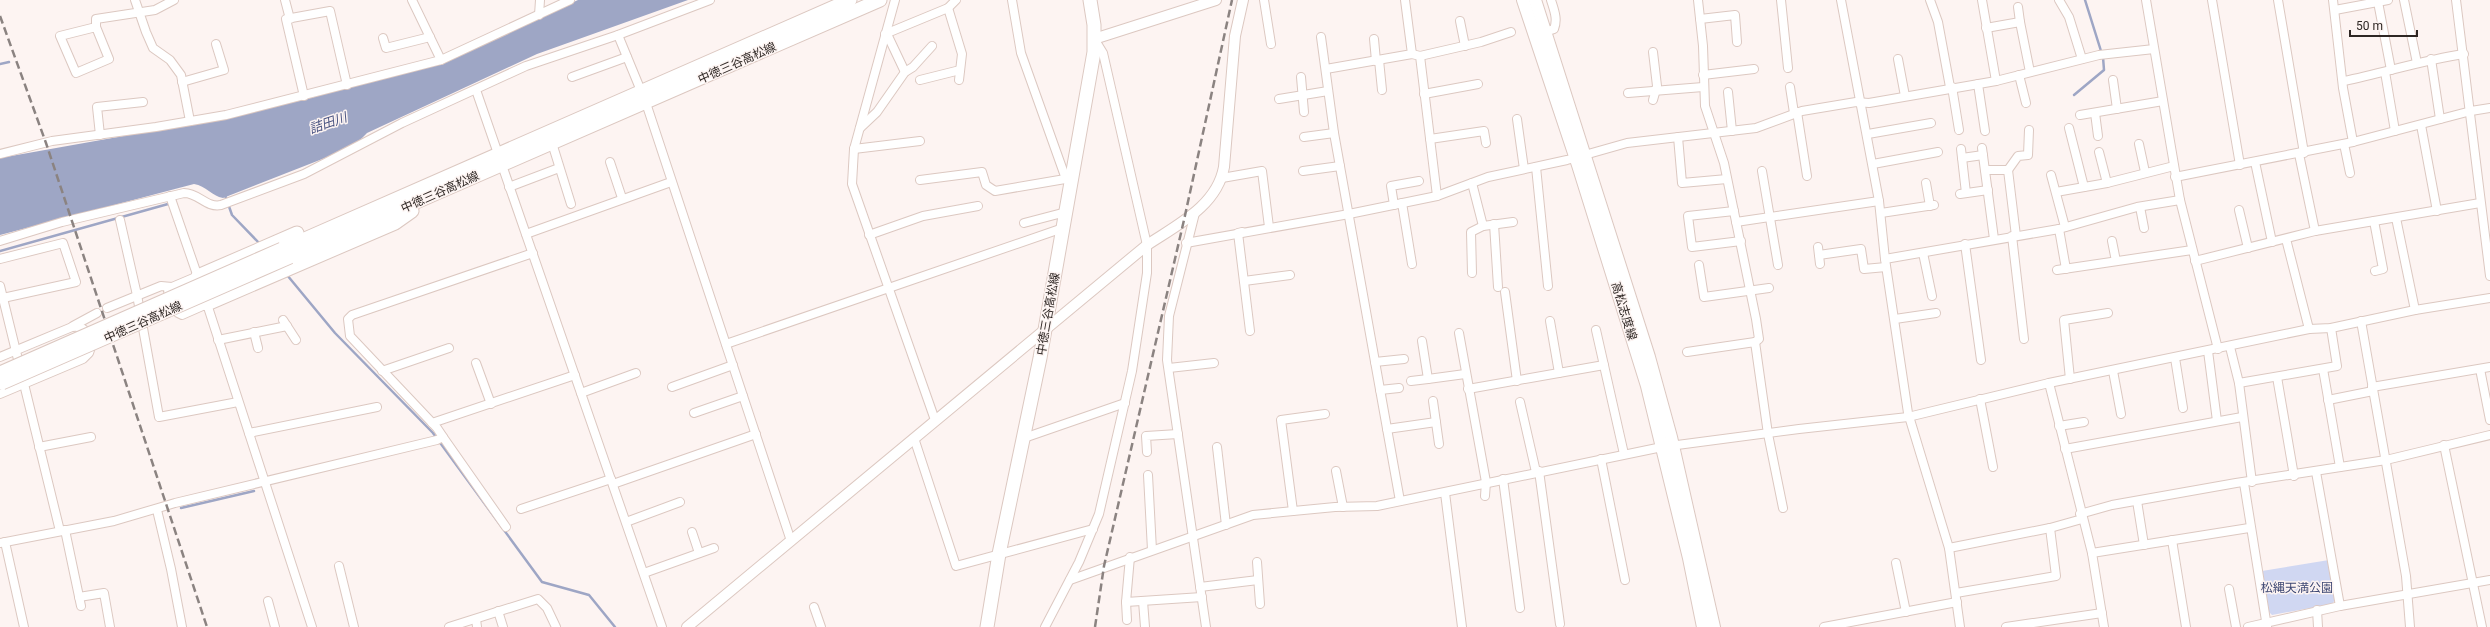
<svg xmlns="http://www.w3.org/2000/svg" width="2490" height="627" font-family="Roboto,'Noto Sans JP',sans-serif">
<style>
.green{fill:#d0d7f2}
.water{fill:#9ea6c5}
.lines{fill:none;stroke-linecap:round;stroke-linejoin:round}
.stream{stroke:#9ea6c5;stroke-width:2.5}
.minor-casing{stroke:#dcc8c1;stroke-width:10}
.tertiary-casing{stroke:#dcc8c1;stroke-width:12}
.secondary-casing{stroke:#dcc8c1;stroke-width:14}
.primary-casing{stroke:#dcc8c1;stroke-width:15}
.minor{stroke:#fff;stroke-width:8}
.tertiary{stroke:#fff;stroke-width:10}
.secondary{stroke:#fff;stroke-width:12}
.primary{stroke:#fff;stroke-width:13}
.rail{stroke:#8b8381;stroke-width:2.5;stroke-dasharray:8 4;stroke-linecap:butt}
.primary-bridge-casing{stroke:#dcc8c1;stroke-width:15;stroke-linecap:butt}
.primary-bridge{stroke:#fff;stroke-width:13}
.labels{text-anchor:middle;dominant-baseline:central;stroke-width:3;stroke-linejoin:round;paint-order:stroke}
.street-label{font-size:12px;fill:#2e2724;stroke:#fdf4f2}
.park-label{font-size:12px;fill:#3d4773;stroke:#fdf4f2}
.water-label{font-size:13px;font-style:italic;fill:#495381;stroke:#fdf4f2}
</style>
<rect width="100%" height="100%" fill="#fdf4f2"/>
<path class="green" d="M2329,560L2335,600L2332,604L2272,615L2269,612L2262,571Z"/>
<path class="water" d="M578,0H688L537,54L367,133L353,147L223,198C212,196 206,186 194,184L0,235V158L230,117L303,100L448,61Z"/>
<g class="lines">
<g class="stream">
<path d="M2085,0L2101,51"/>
<path d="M0,64L9,62"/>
<path d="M2074,95L2104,70L2103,57"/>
<path d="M225,195L232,215L260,244"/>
<path d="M0,251L168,204"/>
<path d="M287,275L335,333L433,433L542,582L589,595L615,627"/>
<path d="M181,508L254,491"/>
</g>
<g class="minor-casing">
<g id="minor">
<path d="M135,0L146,32L153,48L170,60L181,75L190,121"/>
<path d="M285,0L290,19"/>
<path d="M412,0L441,60"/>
<path d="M895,0L854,149L852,184L935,420"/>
<path d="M1012,0L1021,53L1066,179"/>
<path d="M1264,0L1271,44"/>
<path d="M1698,0L1703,46L1705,106L1724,163L1756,319L1759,339L1755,342"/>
<path d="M1781,0L1788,68"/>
<path d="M1841,0L1879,201L1885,259L1908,413L1949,548L1960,627"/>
<path d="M1930,0L1938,22L1950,87"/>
<path d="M1982,0L1996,81"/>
<path d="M2059,0L2069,17L2082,59"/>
<path d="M2146,0L2180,200L2218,349"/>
<path d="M2212,0L2240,165"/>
<path d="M2278,0L2304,153"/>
<path d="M2333,0L2343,88L2353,142"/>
<path d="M2404,0L2417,63"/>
<path d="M2456,0L2490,276"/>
<path d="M2378,2L2391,70"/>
<path d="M2018,7L2020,22"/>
<path d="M948,8L962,54L959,80"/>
<path d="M2335,10L2388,0"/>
<path d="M539,15L540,0"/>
<path d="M1700,19L1735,15L1737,42"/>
<path d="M1460,21L1465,46"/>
<path d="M96,27L60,36L76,73L109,59L96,27V19L155,10L174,0"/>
<path d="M1986,28L2020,22L2030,72"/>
<path d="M1545,32L1554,29C1558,19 1554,10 1551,0"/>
<path d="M885,34L948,8L956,0"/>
<path d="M887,34L905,72"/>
<path d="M618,35L646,103L791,541"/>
<path d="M1321,37L1334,133L1400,501"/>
<path d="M383,38L386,48L430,37"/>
<path d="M1374,39L1376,61"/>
<path d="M1653,52L1657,86L1653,100"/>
<path d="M1412,54L1420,56L1437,196"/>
<path d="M1420,56L1481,42L1511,32"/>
<path d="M1898,59L1905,96"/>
<path d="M2431,59L2440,119"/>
<path d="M1379,60L1382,90"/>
<path d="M1326,69L1412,54L1405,0"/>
<path d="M2385,72L2395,131"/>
<path d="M1703,75L1754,69"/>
<path d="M2019,75L2026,103"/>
<path d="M572,77L627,57"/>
<path d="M1301,77L1304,112"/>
<path d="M920,80L960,70"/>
<path d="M2113,80L2117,109"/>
<path d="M2344,81C2384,73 2423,60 2464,54"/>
<path d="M182,82L224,70L216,44"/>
<path d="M1978,84L1985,131"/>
<path d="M1790,87L1794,113"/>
<path d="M1952,87L1959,130"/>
<path d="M476,90L662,627"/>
<path d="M1728,92L1732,131"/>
<path d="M1628,93L1703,87"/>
<path d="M1424,94L1478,84"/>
<path d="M304,96L286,19L330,11L347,85"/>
<path d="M1279,99L1328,91"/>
<path d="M1797,112L1807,176"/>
<path d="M2095,113L2098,136"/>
<path d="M2080,115L2163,101"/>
<path d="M1517,119L1524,169"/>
<path d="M2421,125L2437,211"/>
<path d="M860,128L877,112L905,72L913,67L932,46"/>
<path d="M2069,128L2084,187"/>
<path d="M1868,134L1931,123"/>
<path d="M100,135L97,107L143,102"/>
<path d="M1304,137L1334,133"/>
<path d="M1678,137L1682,183L1727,179"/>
<path d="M1430,139L1484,131L1486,143"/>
<path d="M552,143L571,204"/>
<path d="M2139,144L2145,172"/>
<path d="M2344,144L2350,173"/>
<path d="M1982,148L1994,239"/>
<path d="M854,149L920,141"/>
<path d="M1961,149L1966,193"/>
<path d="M2099,152L2107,183"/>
<path d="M0,154L52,141L156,127L226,115L441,60L570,0"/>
<path d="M2299,154L2315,231"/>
<path d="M1962,158L1983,155"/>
<path d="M610,162L622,198"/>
<path d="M2255,162L2272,242"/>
<path d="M1873,164L1938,152"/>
<path d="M1536,167L1548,286"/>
<path d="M1985,170H2008L2016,236"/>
<path d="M2008,170L2018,156L2028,155L2029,130"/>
<path d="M1303,171L1340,166"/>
<path d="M1762,171L1778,265"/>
<path d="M2051,175L2065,227"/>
<path d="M2175,177L2353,142L2471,111L2490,108"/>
<path d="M1222,178L1262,171L1269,227"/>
<path d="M920,180L982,172L986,185L995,191L1071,178"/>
<path d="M1472,183L1483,226L1513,222"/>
<path d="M1926,183L1930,206"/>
<path d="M509,187L559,168"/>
<path d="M2056,192L2107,183L2174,166"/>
<path d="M1960,194L1988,190"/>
<path d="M170,196L199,280"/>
<path d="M1402,203L1412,264"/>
<path d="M1394,205L1391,186L1419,181"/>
<path d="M2140,207L2144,228"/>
<path d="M2239,210L2248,248"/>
<path d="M1734,211L1688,216L1692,247L1741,241"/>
<path d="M1195,213L1169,316L1167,360L1206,627"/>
<path d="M1881,213L1934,205"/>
<path d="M2396,218L2415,310"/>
<path d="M120,220L137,295L159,417L238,402"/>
<path d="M2374,221L2383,269L2375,271"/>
<path d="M1736,222L1879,201"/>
<path d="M1024,223L1066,212"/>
<path d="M1494,224L1498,287"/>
<path d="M2059,229L2066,269"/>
<path d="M1242,232L1238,233L1250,331"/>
<path d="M526,234L671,182"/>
<path d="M869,235L923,216L978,206"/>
<path d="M2012,236L2024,339"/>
<path d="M2286,239L2309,329"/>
<path d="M0,241L62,222L184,193C199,193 206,208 221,205L304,174L402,123L526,66L618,35L710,0"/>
<path d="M2112,241L2116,261"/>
<path d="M1186,243L1349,214L1437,196L1488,177L1567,160L1627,143L1756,128L1802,111L1856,102L1869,103L1996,81L2099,55L2154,49"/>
<path d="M1965,244L1981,360"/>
<path d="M1818,247L1820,264"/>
<path d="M1923,253L1932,296"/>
<path d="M1819,255L1861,249L1864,269L1886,267"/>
<path d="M0,259L63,243L76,282L3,298"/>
<path d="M1885,259L2059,229L2137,207L2180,200"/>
<path d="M2195,261L2315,231L2480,203"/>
<path d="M1699,265L1704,297L1769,288"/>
<path d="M2057,270L2192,250"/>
<path d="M1472,273L1471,232L1483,226"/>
<path d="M198,276L172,287L168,291L178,313L182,315L207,304"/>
<path d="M1244,281L1290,275"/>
<path d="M0,286L60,531"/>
<path d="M1505,292L1517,381"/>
<path d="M206,301L312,627"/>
<path d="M107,308L161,286L172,287"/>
<path d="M1895,319L1936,313"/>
<path d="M283,320L296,340"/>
<path d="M1550,321L1559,373"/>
<path d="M2361,321L2406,576L2410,627"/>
<path d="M73,326L97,313"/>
<path d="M1596,330L1624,454"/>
<path d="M254,332L258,348"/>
<path d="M1459,333L1486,482L1485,496"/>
<path d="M218,340L287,326"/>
<path d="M1422,341L1428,379L1465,374"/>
<path d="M726,344L1063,228"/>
<path d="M2230,347L2239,383L2252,482"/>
<path d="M2208,351L2217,421"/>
<path d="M1687,352L1755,342L1768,434L1783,508"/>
<path d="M0,357L72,327C85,325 87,333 92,344L89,353L83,359L0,394"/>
<path d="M2175,358L2183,408"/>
<path d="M1375,362L1404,359"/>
<path d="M476,363L491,404"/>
<path d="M1169,368L1214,363"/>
<path d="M2323,369L2340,467"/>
<path d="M2480,369L2490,420"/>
<path d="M382,371L449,348"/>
<path d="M2113,371L2121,414"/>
<path d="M2277,377L2294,476"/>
<path d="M2070,379L2064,320L2108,313"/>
<path d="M1411,381L1428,379"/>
<path d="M2049,383L2092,553L2104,627"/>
<path d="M2239,383L2337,366L2331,328"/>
<path d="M672,387L733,365"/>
<path d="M2372,387L2490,367"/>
<path d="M1468,389L1604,365"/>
<path d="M1380,390L1399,388"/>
<path d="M581,393L636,373"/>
<path d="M1980,399L1993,467"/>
<path d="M2328,400L2373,391"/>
<path d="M1433,401L1439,444"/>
<path d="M1520,402L1536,472"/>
<path d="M694,413L743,396"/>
<path d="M432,423L575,375"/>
<path d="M2059,426L2084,422"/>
<path d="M1387,429L1436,422"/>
<path d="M249,433L377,407"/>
<path d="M443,437L506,527"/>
<path d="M914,438L956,566L1093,529"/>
<path d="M1024,438L1125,403"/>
<path d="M2444,445L2482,627"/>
<path d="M39,447L91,437"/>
<path d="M1217,447L1226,525"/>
<path d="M2065,449L2242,417"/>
<path d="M1147,452L1146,436L1178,434"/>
<path d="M1601,459L1625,580"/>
<path d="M1336,471L1343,507"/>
<path d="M1539,471L1560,624"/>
<path d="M2316,472L2340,606"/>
<path d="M1148,475L1152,550"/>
<path d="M1503,479L1520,608"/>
<path d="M2244,483L2267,627"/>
<path d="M613,484L756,434"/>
<path d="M1445,493L1462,627"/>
<path d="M2137,501L2144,545"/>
<path d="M521,509L611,479"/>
<path d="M157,510L171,569L182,627"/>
<path d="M1293,511L1281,420L1325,414"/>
<path d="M2080,514L2112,505L2236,483L2386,460L2490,435"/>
<path d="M626,522L680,502"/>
<path d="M65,530L81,606"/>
<path d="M692,532L699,553"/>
<path d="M2172,540L2186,627"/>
<path d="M5,542L24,627"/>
<path d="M0,543L114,521L175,503L437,440L443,437L437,428L350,336L348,319L352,315L533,253"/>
<path d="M1949,548L2050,528L2082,519"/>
<path d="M2092,553L2249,528"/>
<path d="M1130,557L1126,602L1202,597"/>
<path d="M1257,562L1260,604"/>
<path d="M1896,563L1906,612"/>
<path d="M339,566L354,627"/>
<path d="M644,573L714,548"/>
<path d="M1070,580L1253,515L1335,507L1377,506L1662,447L1799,429L1908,417L2049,383L2309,329L2331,328L2415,310L2490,298"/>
<path d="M1200,587L1258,580"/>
<path d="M2229,589L2236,627"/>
<path d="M1956,593L2056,576L2050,528"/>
<path d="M79,597L104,593L110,627"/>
<path d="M268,601L275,627"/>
<path d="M1143,601L1145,627"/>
<path d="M1126,602L1127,620"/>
<path d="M814,607L821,627"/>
<path d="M2317,610L2318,627"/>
<path d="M498,611L503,627"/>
<path d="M476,619L477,627"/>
<path d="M449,627L538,599L547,608L556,627"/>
<path d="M1045,627L1079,562L1099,514L1132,371L1147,273V245L1103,53L1095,40"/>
<path d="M1824,627L1957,602"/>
<path d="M2006,627L2102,613"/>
<path d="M2248,627L2340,606L2490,580"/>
</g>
</g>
<g class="tertiary-casing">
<g id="tertiary">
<path d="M1094,39L1216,0"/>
<path d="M687,627L1147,245C1177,225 1217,206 1224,167L1235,36L1243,0"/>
</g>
</g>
<g class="secondary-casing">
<g id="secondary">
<path d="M1523,0L1578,165L1647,386L1689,558L1703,627"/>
<path d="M1535,0L1649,357L1671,437L1714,627"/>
</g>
</g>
<g class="primary-casing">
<g id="primary">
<path d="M282,249L850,0"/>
<path d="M290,257L880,0"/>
<path d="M198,276L297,233"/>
<path d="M207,304L395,223L412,211"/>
<path d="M987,627L999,554L1040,358L1094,52V25L1090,0"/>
</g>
</g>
<use href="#minor" class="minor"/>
<use href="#tertiary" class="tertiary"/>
<use href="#secondary" class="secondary"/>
<use href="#primary" class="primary"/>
<g class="rail">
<path d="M0,16L46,143L207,627"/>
<path d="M1095,627L1104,566L1184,220L1232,0"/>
</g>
<g class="primary-bridge-casing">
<g id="primary-bridge">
<path d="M0,373L282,249"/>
<path d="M2,383L290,257"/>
</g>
</g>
<use href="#primary-bridge" class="primary-bridge"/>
</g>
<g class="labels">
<g class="street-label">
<text transform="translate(737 63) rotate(-24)">中徳三谷高松線</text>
<text transform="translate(440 192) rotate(-24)">中徳三谷高松線</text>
<text transform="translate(1624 311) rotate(73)">高松志度線</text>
<text transform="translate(1048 314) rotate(-80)">中徳三谷高松線</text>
<text transform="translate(143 322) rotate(-24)">中徳三谷高松線</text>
</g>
<g class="park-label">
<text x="2297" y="588">松縄天満公園</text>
</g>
<g class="water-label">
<text transform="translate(328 123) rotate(-19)">詰田川</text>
</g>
</g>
<path d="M2350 30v6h67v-6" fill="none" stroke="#2e2724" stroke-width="2"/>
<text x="2356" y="30" font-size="12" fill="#2e2724" stroke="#fdf4f2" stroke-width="3" paint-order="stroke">50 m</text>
</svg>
